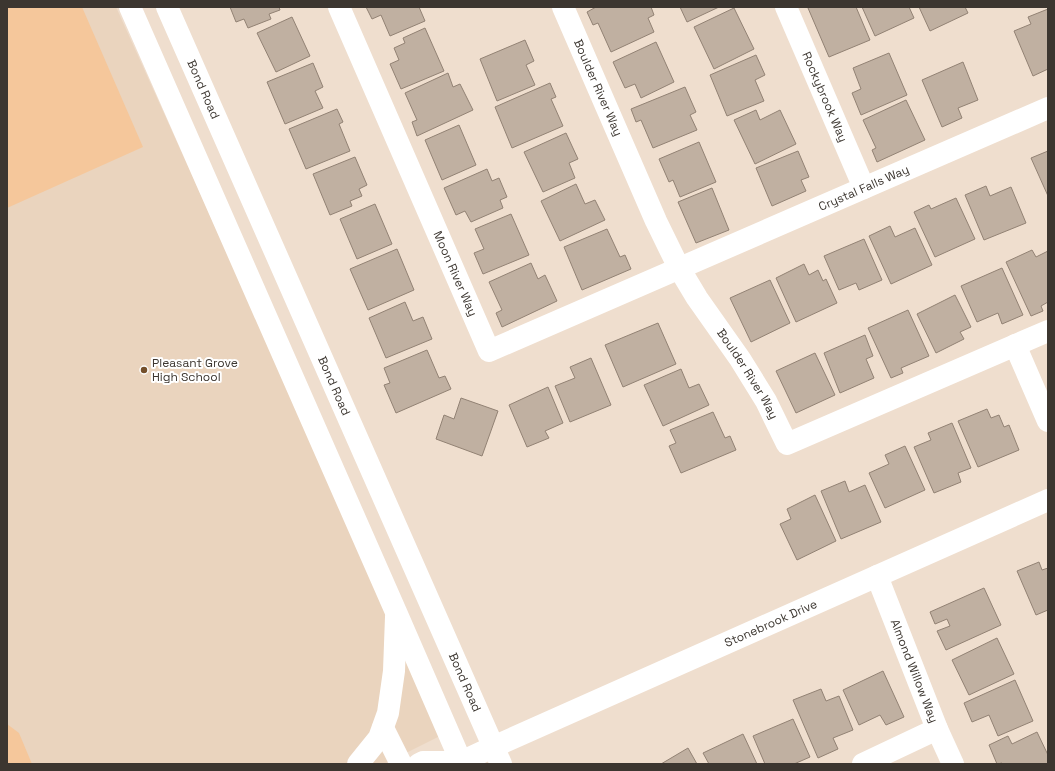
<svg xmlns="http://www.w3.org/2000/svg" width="1055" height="771" font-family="'Space Grotesk',sans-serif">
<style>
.built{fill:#ead4be}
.grass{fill:#f5c79b}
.building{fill:#c0b0a1;stroke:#928274}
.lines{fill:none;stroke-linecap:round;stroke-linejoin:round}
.minor{stroke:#fff;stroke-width:22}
.tertiary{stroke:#fff;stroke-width:22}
.secondary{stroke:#fff;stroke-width:22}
.primary{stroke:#fff;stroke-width:22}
.poi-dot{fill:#744f2a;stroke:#fff;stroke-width:1.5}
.labels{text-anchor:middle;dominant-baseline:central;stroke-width:4;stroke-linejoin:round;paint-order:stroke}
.street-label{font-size:12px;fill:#3c3630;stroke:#fff}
.poi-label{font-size:12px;fill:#3c3630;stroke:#fff;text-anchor:start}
</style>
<rect width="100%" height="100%" fill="#efdece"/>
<path class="built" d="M7,7H116L444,734L384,764H7Z"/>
<g class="grass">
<path d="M7,7H82L143,147L7,208Z"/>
<path d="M7,724L19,733L32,764H7Z"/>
</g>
<g class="building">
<path d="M230,7H279L280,10L269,14L271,19L248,28L244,19L236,22Z"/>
<path d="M366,7H419L425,21L390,36L381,15L372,19Z"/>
<path d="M596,7H651L654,15L648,18L654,32L611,52L598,23L593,25L587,12Z"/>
<path d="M680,7H719L687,22Z"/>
<path d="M810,7H856L870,40L829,57L808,8Z"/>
<path d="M862,7H909L914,18L875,36Z"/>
<path d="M919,7H965L968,13L930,31Z"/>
<path d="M734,8L754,49L714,69L694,27Z"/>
<path d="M1048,9V69L1033,76L1014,31L1031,24L1028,17Z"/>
<path d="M292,17L310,56L276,72L257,33Z"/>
<path d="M425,28L444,71L401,89L390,64L399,60L394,48L405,43L403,38Z"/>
<path d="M525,40L534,61L526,65L535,85L497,101L480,59Z"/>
<path d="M656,42L674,82L641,98L635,84L625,88L613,62Z"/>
<path d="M889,53L907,95L861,115L852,93L861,89L853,68Z"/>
<path d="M756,55L765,75L755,80L764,101L727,116L710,75Z"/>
<path d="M963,62L978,100L958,108L962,118L942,127L922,80Z"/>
<path d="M313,63L323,87L315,91L323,108L285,124L267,82Z"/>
<path d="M448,73L453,87L460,84L473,110L417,136L412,122L417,120L405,93Z"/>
<path d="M550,83L556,97L551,99L563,126L512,148L495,107Z"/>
<path d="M685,87L696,112L690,115L697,130L653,148L641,120L636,122L631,109Z"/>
<path d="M906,100L925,140L877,162L872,150L876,148L863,120Z"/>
<path d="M337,109L343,122L339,124L350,151L306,169L289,129Z"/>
<path d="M756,110L760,120L780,110L796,144L755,164L734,120Z"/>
<path d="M459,125L476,165L442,180L425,140Z"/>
<path d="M566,133L578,159L569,163L575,178L543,192L524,152Z"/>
<path d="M699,142L716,182L680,197L673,180L669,182L659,159Z"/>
<path d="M798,151L809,177L801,180L806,191L772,206L756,168Z"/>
<path d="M1048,151V196L1031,158Z"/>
<path d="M355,157L367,185L359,189L362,196L350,201L352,206L330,215L313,174Z"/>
<path d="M487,169L492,181L499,178L507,197L500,200L503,208L471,222L465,211L456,215L444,188Z"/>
<path d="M576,184L585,204L595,200L605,220L560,241L541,201Z"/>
<path d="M986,186L990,196L1011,187L1026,223L984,240L965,195Z"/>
<path d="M712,188L729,230L696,243L678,202Z"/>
<path d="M956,198L975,239L935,257L914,212L929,205L931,209Z"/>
<path d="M375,204L392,244L357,259L340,219Z"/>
<path d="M511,214L529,255L483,274L474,253L484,249L475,229Z"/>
<path d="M890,226L895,237L915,228L932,265L891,284L869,236Z"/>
<path d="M607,229L620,257L625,255L631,269L582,290L564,247Z"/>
<path d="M864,239L882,280L859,290L856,283L839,290L824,256Z"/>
<path d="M397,249L414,290L368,310L350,269Z"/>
<path d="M1032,250L1036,257L1048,251V302L1041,306L1043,311L1031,316L1006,262Z"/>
<path d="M531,263L538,279L545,275L557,301L502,327L496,313L502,310L489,282Z"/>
<path d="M804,264L809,275L818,270L823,281L826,279L837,303L796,322L776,278Z"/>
<path d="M1002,268L1023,315L1002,324L998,313L977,322L961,286Z"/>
<path d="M770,280L790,323L751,342L730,298Z"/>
<path d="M955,295L971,327L960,332L964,339L936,353L917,314Z"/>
<path d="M405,302L413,321L423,317L432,339L386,358L369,318Z"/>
<path d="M908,310L929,356L901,368L903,373L891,378L868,328Z"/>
<path d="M658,323L676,364L623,387L605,345Z"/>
<path d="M865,335L873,356L866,359L874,378L840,393L824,353Z"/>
<path d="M427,350L439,378L445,376L451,389L396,413L384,385L390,383L384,368Z"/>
<path d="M815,353L835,395L796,413L776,371Z"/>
<path d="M591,358L611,405L570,422L555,386L575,378L570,367Z"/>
<path d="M681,369L689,388L699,384L709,405L663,426L644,385Z"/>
<path d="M548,387L563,423L545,431L549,438L527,447L509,405Z"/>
<path d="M461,398L498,411L482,456L436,439L444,415L454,419Z"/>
<path d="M987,409L991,418L999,415L1004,427L1009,425L1019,450L978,467L958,421Z"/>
<path d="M713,412L725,438L730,436L736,450L681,473L669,446L676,443L670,430Z"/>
<path d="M952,423L971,468L958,473L961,482L934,493L914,447L931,440L928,433Z"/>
<path d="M905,446L925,490L885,508L869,473L889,464L885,455Z"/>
<path d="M845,481L849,492L865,485L881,522L841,539L821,491Z"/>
<path d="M815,495L836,541L797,560L780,524L791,519L787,509Z"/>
<path d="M1039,562L1042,570L1048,568V610L1036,615L1017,571Z"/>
<path d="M984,588L1001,625L946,650L937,631L950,626L947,619L935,624L930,612Z"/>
<path d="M997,638L1014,674L969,695L952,660Z"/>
<path d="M883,671L904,717L886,725L880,715L859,725L843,690Z"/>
<path d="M1015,680L1033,721L998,736L989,715L972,722L964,703Z"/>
<path d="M821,689L826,701L839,696L853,730L833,738L838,749L818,758L793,700Z"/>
<path d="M793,719L810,757L794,764H765L753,736Z"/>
<path d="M1037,732L1048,755V764H1002V763L997,764L989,745L1008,736L1012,744Z"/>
<path d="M743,734L757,764H709L703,753Z"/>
<path d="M688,748L697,764H661Z"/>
</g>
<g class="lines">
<g class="minor">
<path id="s1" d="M339,7L489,351L1048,108"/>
<path id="s2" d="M563,7L656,221L679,268L697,298L740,359L766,401L787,444L1048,331"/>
<path id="s3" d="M786,7L864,188"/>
<path d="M1015,345L1048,421"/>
<path id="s4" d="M877,576L937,729L953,764"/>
<path d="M383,728L401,764"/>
<path d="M419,764L423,762H461"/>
<path d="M863,764L937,729"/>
</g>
<path class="tertiary" id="s5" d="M493,747L1048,500"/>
<path class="secondary" d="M461,762L493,747"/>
<g class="primary">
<path d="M130,7L396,612L462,764"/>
<path id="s6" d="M167,7L501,764"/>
<path d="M358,764L379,738L388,713L394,671L396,617"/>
</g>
</g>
<circle class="poi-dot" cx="144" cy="370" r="4"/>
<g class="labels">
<g class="street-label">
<text stroke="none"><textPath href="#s2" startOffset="88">Boulder River Way</textPath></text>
<text stroke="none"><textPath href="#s6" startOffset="90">Bond Road</textPath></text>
<text stroke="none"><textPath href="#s3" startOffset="98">Rockybrook Way</textPath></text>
<text stroke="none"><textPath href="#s1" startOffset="784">Crystal Falls Way</textPath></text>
<text stroke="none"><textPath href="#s1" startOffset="291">Moon River Way</textPath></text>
<text stroke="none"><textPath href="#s2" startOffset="412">Boulder River Way</textPath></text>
<text stroke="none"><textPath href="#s6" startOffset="414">Bond Road</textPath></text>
<text stroke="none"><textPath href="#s5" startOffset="304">Stonebrook Drive</textPath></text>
<text stroke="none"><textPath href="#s4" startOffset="102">Almond Willow Way</textPath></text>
<text stroke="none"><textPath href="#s6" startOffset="738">Bond Road</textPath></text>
</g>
<g class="poi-label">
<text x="152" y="363">Pleasant Grove<tspan x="152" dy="14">High School</tspan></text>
</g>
</g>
<rect width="1055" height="771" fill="none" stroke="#3c3630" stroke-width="16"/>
</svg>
